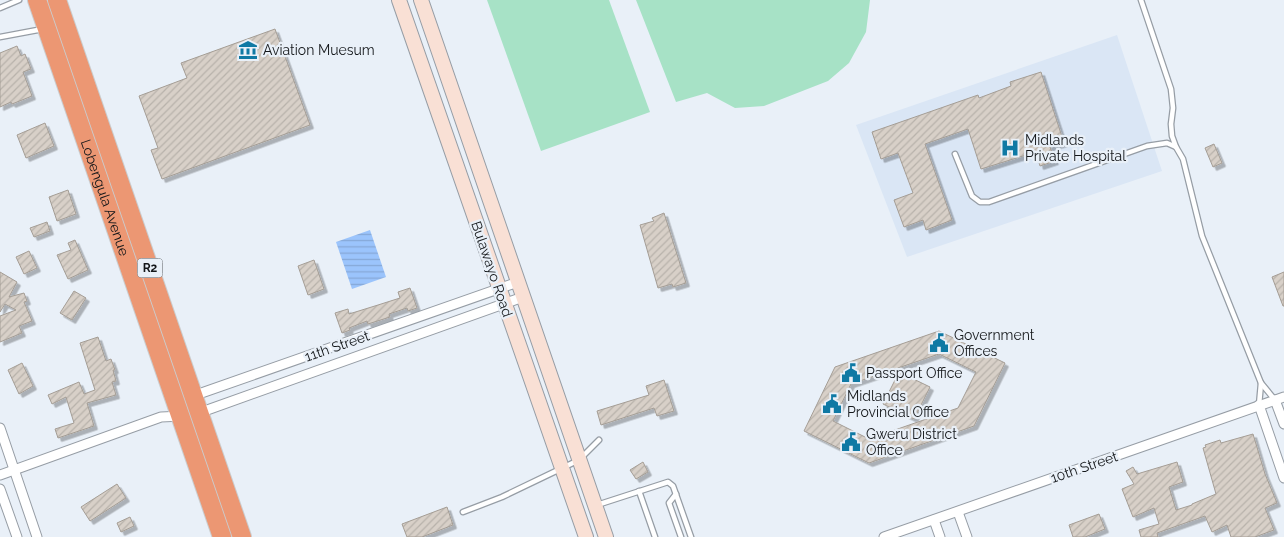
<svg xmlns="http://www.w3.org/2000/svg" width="1284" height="537" font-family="Raleway,sans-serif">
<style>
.built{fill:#dae6f5}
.grass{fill:#a7e2c6}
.water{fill:url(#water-rules)}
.building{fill:url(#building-hatch);stroke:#a49d95;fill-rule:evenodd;filter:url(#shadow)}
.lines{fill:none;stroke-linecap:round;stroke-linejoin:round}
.lane-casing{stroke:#969da5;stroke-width:7}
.street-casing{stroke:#969da5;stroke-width:11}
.secondary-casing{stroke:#969da5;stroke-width:16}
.highway-casing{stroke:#cbcccd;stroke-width:20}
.lane{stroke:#fff;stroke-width:4.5}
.street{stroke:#fff;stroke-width:9}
.secondary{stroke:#f9e0d5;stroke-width:14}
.highway{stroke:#ec9773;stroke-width:18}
.labels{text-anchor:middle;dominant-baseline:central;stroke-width:4.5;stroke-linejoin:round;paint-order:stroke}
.shield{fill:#e9f0f8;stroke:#54585d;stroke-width:1}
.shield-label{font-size:12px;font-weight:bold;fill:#14171a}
.poi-label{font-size:14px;fill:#14171a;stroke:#e9f0f8;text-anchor:start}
.street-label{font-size:14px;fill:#14171a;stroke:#e9f0f8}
</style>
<defs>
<pattern id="water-rules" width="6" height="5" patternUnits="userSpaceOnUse" patternTransform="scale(1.25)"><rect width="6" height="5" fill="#9bc4fc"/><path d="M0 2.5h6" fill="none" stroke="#85a8d7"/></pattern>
<pattern id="building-hatch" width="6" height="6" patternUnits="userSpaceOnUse" patternTransform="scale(1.25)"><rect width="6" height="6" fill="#d8d0c8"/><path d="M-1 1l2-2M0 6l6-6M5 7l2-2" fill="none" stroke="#b8b2ab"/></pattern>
<filter id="shadow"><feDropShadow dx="3.5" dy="3.5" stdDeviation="0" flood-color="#0004"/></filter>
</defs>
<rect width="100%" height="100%" fill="#e9f0f8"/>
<path class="built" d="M1117,35L1162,171L907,257L856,125Z"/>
<g class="grass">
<path d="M487,0H609L650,112L541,151Z"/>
<path d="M636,0H870L866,32L849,63L828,81L764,106L735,108L707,93L676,102Z"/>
</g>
<path class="water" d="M370,230L386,277L352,289L336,242Z"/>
<g class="building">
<path d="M275,29L310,125L162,179L151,150L158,148L139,96L187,78L181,63Z"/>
<path d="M17,46L21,56L25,54L31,69L23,72L32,96L12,104L11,102L0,107V53Z"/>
<path d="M1041,72L1064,143L1050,147L1055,161L1040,166L1036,152L981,169L968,129L925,144L952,220L926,230L923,220L904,227L894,200L913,193L898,153L881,159L872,132L978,95L979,98L1011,86L1010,82Z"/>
<path d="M45,123L54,146L26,158L17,135Z"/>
<path d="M1214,144L1222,163L1213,167L1205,148Z"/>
<path d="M68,190L76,214L57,221L49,197Z"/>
<path d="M664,213L686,283L673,287L672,284L658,288L640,225L654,221L652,218Z"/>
<path d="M47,222L50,231L34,237L30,228Z"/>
<path d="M75,240L88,270L68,279L57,255L71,250L68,243Z"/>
<path d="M29,251L37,268L24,274L16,257Z"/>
<path d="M314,260L324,289L308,295L298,266Z"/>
<path d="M0,272L17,282L9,297L24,293L27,301L24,302L32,321L19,326L22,333L0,342V316L16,310L5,304L0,312Z"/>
<path d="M1284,272V306H1283L1272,277Z"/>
<path d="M410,288L417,308L408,311L407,308L389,314L390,317L368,324L367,321L349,328L350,330L342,333L335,313L348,309L349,314L378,305L400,298L398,292Z"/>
<path d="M74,291L86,298L72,320L60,313Z"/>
<path d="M939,331L1005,363L974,426L869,463L804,431L835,367ZM939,354L976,372L958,408L869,439L833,421L851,384Z"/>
<path d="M98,337L106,361L111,359L115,370H113L116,381L112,382L116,395L87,403L94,426L58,438L55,429L74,423L66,397L52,404L48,395L79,382L84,394L95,390L80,343Z"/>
<path d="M22,363L33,386L19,394L8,370Z"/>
<path d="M899,372L930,387L914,419L883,404Z"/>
<path d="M664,380L674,411L657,416L654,408L601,425L597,411L649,395L646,386Z"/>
<path d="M1253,434L1265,474L1277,503L1265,508L1274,530L1255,537H1231L1227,525L1212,532L1205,516L1157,533L1158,537H1141L1139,530L1159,524L1154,508L1133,517L1122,489L1134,484L1126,471L1133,467L1137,474L1177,462L1183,482L1169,487L1176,510L1192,505V504L1216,494L1203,448L1206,447L1205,445L1220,440L1221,443Z"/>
<path d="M643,462L648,472L636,479L630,470Z"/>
<path d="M117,484L126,498L90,521L81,507Z"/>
<path d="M447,507L453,525L422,537H407L402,524Z"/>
<path d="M1099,514L1105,529L1085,537H1073L1069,525Z"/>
<path d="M130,517L134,526L121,532L117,523Z"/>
</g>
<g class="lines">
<g class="lane-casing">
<g id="lane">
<path d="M1141,0L1171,89L1173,108L1171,124L1172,136L1176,147"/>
<path d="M0,8L19,0"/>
<path d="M0,37L43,29"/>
<path d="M955,154L972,196L980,202H989L1147,146L1167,143L1176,147L1183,159L1202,236L1261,383L1275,400"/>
<path d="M1259,405L1261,383"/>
<path d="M639,491L655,537"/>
<path d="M676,494L669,503L681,537"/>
<path d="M597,505L668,482L673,486L691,537"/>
<path d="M463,512L502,497L579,460L599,440"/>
</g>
</g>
<g class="street-casing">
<g id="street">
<path d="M190,397L518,282"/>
<path d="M1275,400L1284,424"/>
<path d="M1259,405L1284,478"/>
<path d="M196,414L523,297"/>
<path d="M0,428L37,537"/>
<path d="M0,475L161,417L183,416"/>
<path d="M0,489L17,537"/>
<path d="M958,512L967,537"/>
<path d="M934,520L940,537"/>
<path d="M884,537L1284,397"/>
</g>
</g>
<g class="secondary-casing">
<g id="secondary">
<path d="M399,0L586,537"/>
<path d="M421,0L606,537"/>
</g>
</g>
<g class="highway-casing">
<g id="highway">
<path id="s1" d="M37,0L222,537"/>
<path d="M57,0L242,537"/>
</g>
</g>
<use href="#lane" class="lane"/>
<use href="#street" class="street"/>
<use href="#secondary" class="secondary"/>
<use href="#highway" class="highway"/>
</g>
<defs>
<g id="museum-bare" transform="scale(1.5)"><path d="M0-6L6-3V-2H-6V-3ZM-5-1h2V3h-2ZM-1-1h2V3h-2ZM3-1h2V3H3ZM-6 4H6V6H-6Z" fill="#0f79a4" stroke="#e9f0f8" stroke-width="2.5" paint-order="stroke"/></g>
<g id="hospital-bare" transform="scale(1.5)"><path d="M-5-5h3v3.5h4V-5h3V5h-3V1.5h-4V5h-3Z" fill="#0f79a4" stroke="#e9f0f8" stroke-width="2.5" paint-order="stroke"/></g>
<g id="civic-bare" transform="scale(1.5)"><path d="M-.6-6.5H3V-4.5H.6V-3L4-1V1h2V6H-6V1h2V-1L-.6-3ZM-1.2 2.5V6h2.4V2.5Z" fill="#0f79a4" stroke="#e9f0f8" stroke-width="2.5" paint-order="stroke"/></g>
</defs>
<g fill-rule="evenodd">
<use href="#museum-bare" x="248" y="50"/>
<use href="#hospital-bare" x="1010" y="148"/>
<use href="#civic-bare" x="939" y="343"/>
<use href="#civic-bare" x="851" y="373"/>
<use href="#civic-bare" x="832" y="404"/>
<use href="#civic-bare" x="851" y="442"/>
</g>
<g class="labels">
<rect class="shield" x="137.5" y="258.5" width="25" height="19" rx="4"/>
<g class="shield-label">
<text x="150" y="268">R2</text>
</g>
<g class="poi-label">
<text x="263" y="50">Aviation Muesum</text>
<text x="1025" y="140">Midlands<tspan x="1025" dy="16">Private Hospital</tspan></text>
<text x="954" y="335">Government<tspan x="954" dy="16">Offices</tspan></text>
<text x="866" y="373">Passport Office</text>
<text x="847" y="396">Midlands<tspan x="847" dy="16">Provincial Office</tspan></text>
<text x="866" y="434">Gweru District<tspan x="866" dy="16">Office</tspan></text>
</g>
<g class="street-label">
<text stroke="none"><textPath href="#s1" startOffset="209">Lobengula Avenue</textPath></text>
<text transform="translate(492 269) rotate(71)">Bulawayo Road</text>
<text transform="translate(337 346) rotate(-19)">11th Street</text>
<text transform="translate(1084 467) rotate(-19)">10th Street</text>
</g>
</g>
</svg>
